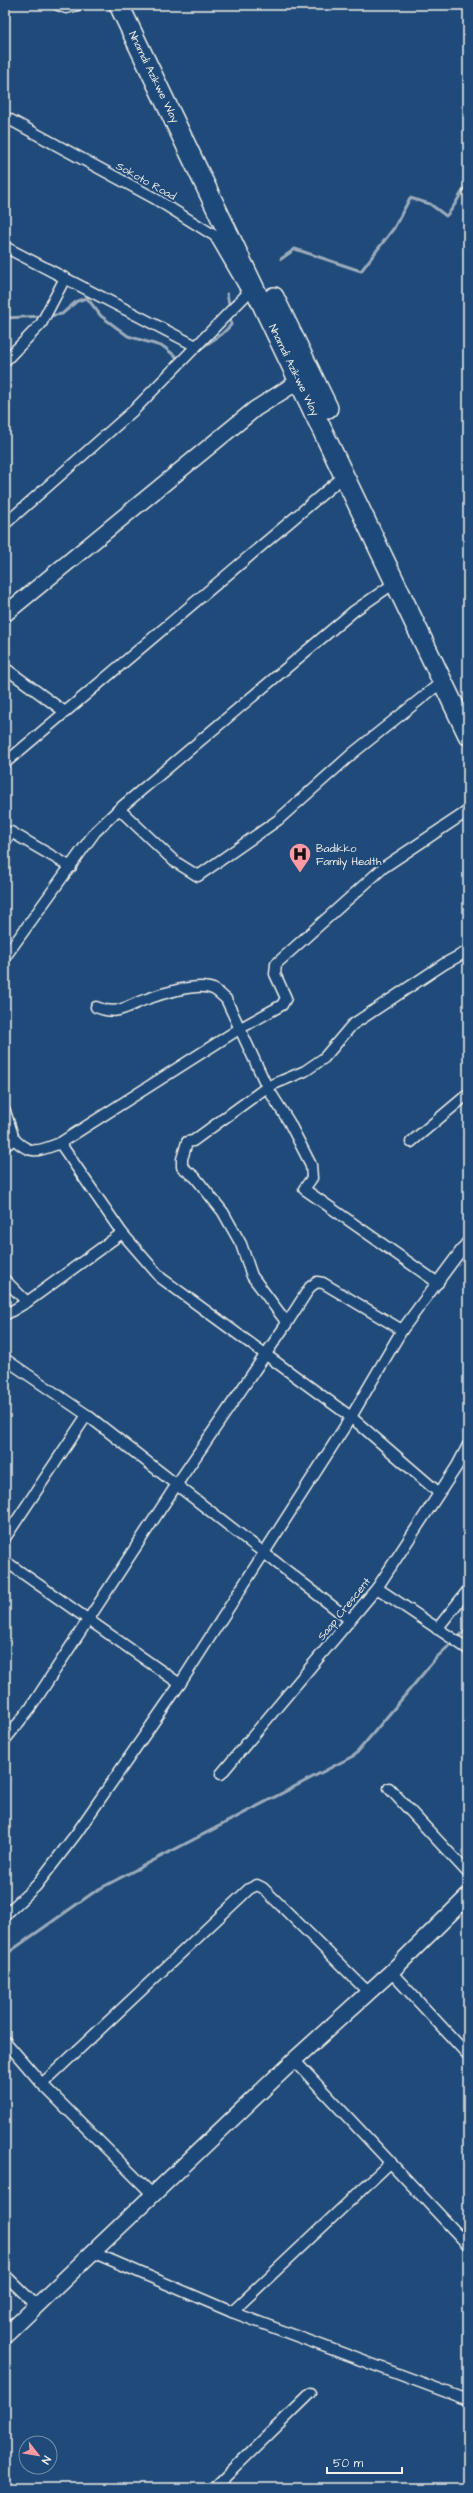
<svg xmlns="http://www.w3.org/2000/svg" width="473" height="2493" font-family="'Architects Daughter',sans-serif">
<style>
.lines{fill:none;stroke-linecap:round;stroke-linejoin:round}
.stream{stroke:#9cacbb;stroke-width:3}
.street-casing{stroke:#f4f1e8;stroke-width:13}
.secondary-casing{stroke:#f4f1e8;stroke-width:18}
.highway-casing{stroke:#f4f1e8;stroke-width:22}
.street{stroke:#1f4a7a;stroke-width:10}
.secondary{stroke:#1f4a7a;stroke-width:15}
.highway{stroke:#1f4a7a;stroke-width:19}
.labels{text-anchor:middle;dominant-baseline:central;stroke-width:4;stroke-linejoin:round;paint-order:stroke}
.street-label{font-size:11px;fill:#f4f1e8;stroke:#1f4a7a}
.poi-label{font-size:11px;fill:#f4f1e8;stroke:#1f4a7a;text-anchor:start}
</style>
<rect width="100%" height="100%" fill="#1f4a7a"/>
<filter id="ink" filterUnits="userSpaceOnUse"><feTurbulence type="fractalNoise" baseFrequency=".025" numOctaves="2"/><feDisplacementMap in="SourceGraphic" scale="8" xChannelSelector="R" yChannelSelector="G"/><feConvolveMatrix kernelMatrix="1 2 1 2 8 2 1 2 1" color-interpolation-filters="sRGB"/></filter>
<g filter="url(#ink)">
<g class="lines">
<g class="stream">
<path d="M281,259L295,249L361,271L394,228L410,198L430,204L446,216C456,206 459,194 468,184"/>
<path d="M227,294L230,309"/>
<path d="M49,316L62,314L77,301L87,298L101,316L128,336L164,347L180,360"/>
<path d="M5,318L43,316"/>
<path d="M201,348L222,334L231,325L230,315"/>
<path d="M5,1955L97,1890L355,1755L437,1657L468,1628"/>
</g>
<g class="street-casing">
<g id="street">
<path d="M58,5L66,8L78,5"/>
<path d="M5,117L154,198L215,236L248,293L134,410L5,524"/>
<path d="M5,247L196,346"/>
<path d="M5,361L41,324L65,278"/>
<path d="M5,668L65,712"/>
<path d="M5,763L345,475"/>
<path d="M119,809L174,861L198,876L278,820L353,753L443,681"/>
<path d="M5,842L11,832L71,867"/>
<path d="M5,957L95,832L119,809L354,611L396,582"/>
<path d="M96,1007C118,1016 125,1007 144,1000C160,994 198,982 213,989C218,991 222,996 226,999L267,1087L289,1122L311,1165L312,1178L304,1189L438,1283"/>
<path d="M5,1111L14,1139L5,1146"/>
<path d="M14,1139C31,1156 39,1151 60,1143L239,1029L282,1005L286,998L275,974L276,964L384,867L468,811"/>
<path d="M411,1142L468,1094"/>
<path d="M60,1143L122,1233L161,1278L351,1417L439,1493"/>
<path d="M5,1280L27,1302"/>
<path d="M5,1315L27,1302L122,1233"/>
<path d="M287,1323L252,1276L241,1244L223,1212L195,1177L182,1167V1159L187,1142L193,1141L267,1087L305,1071L324,1058L352,1025L444,964L468,951"/>
<path d="M5,1359L87,1415L350,1620"/>
<path d="M5,1538L87,1415"/>
<path d="M5,1561L180,1684"/>
<path d="M377,1588L468,1649"/>
<path d="M437,1629L468,1590"/>
<path d="M5,1740L31,1707L177,1484L287,1323L310,1287L317,1282L323,1283L402,1330"/>
<path d="M221,1774L377,1588L457,1466L468,1445"/>
<path d="M389,1788L468,1873"/>
<path d="M5,1915L36,1886L76,1834L180,1684L351,1417L402,1330L468,1241"/>
<path d="M391,1972L468,2055"/>
<path d="M5,2041L42,2084L153,2195"/>
<path d="M294,2060L468,2245"/>
<path d="M42,2084L249,1889L257,1885L263,1888L368,1992"/>
<path d="M92,2252L232,2312L468,2400"/>
<path d="M5,2275L37,2306"/>
<path d="M232,2312L391,2162"/>
<path d="M214,2488L311,2393"/>
</g>
</g>
<g class="secondary-casing">
<g id="secondary">
<path d="M5,614L255,409L307,376"/>
<path d="M5,2336L294,2060L391,1972L468,1896"/>
</g>
</g>
<g class="highway-casing">
<g id="highway">
<path d="M119,5L468,735"/>
<path d="M274,297L328,408"/>
</g>
</g>
<use href="#street" class="street"/>
<use href="#secondary" class="secondary"/>
<use href="#highway" class="highway"/>
</g>
</g>
<defs>
<g id="hospital-pin" transform="scale(1.15)"><path d="M0 17L-7.5 6A9.5 9.5 0 1 1 7.5 6Z" fill="#ff9aa2" stroke="#1f4a7a"/><path d="M-5-5h3v3.5h4V-5h3V5h-3V1.5h-4V5h-3Z" fill="#111"/></g>
</defs>
<g fill-rule="evenodd">
<use href="#hospital-pin" x="300" y="854"/>
</g>
<g class="labels">
<g class="street-label">
<text transform="translate(154 77) rotate(64)">Nnamdi Azikwe Way</text>
<text transform="translate(146 181) rotate(29)">Sokoto Road</text>
<text transform="translate(294 370) rotate(64)">Nnamdi Azikwe Way</text>
<text transform="translate(344 1609) rotate(-51)">Saap Crescent</text>
</g>
<g class="poi-label">
<text x="316" y="848">Badikko<tspan x="316" dy="13">Family Health</tspan></text>
</g>
</g>
<rect width="473" height="2493" fill="none" stroke="#1f4a7a" stroke-width="20"/>
<rect x="10" y="10" width="453" height="2473" fill="none" stroke="#f4f1e8" stroke-width="1.5" filter="url(#ink)"/>
<g transform="translate(38 2455) rotate(121)"><circle r="19" fill="#1f4a7a" stroke="#748da6"/>
<path d="M0-3L7 15L0 10L-7 15Z" fill="#ff9aa2"/>
<text y="-6" font-size="11" font-weight="bold" text-anchor="middle" fill="#f4f1e8">N</text>
</g>
<path d="M327 2467v6h75v-6" fill="none" stroke="#f4f1e8" stroke-width="2"/>
<text x="333" y="2467" font-size="12" fill="#f4f1e8" stroke="#1f4a7a" stroke-width="3" paint-order="stroke">50 m</text>
</svg>
